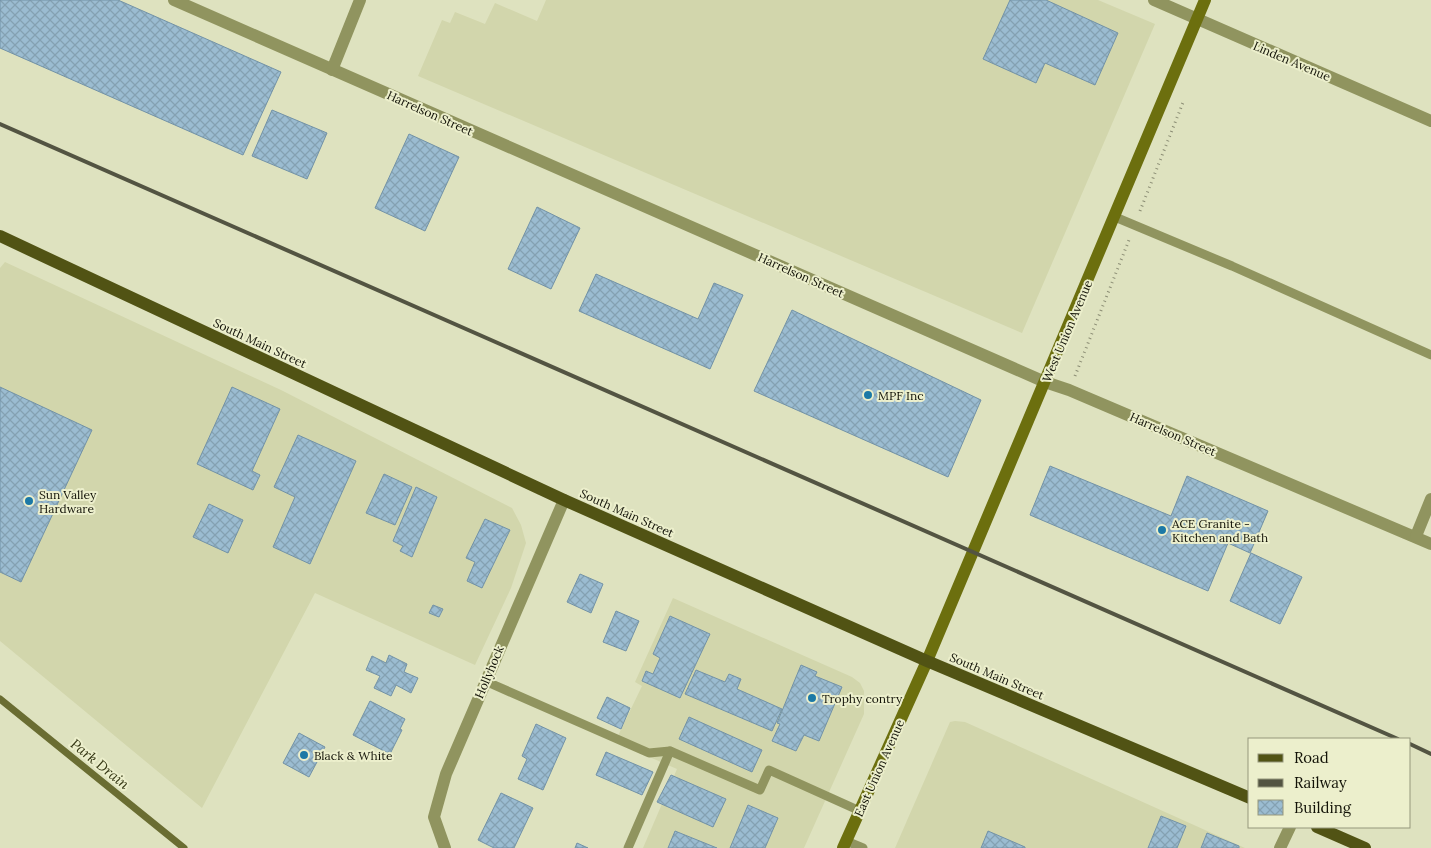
<svg xmlns="http://www.w3.org/2000/svg" width="1431" height="848" font-family="Lora,serif">
<style>
.built{fill:#d2d6ac}
.lines{fill:none;stroke-linecap:round;stroke-linejoin:round}
.stream{stroke:#6a6d32;stroke-width:7}
.building{fill:url(#building-cross-hatch);stroke:#7292a6}
.path{stroke:#8c8e75;stroke-width:3;stroke-dasharray:1 4;stroke-linecap:butt}
.lane{stroke:#90945f;stroke-width:9}
.street{stroke:#90945f;stroke-width:12}
.secondary{stroke:#6c6f0e;stroke-width:12}
.primary{stroke:#515314;stroke-width:12}
.rail{stroke:#535442;stroke-width:4}
.poi-dot{fill:#1c79a6;stroke:#ecefcc;stroke-width:2}
.labels{text-anchor:middle;dominant-baseline:central;stroke-width:4;stroke-linejoin:round;paint-order:stroke}
.street-label{font-size:12px;fill:#121207;stroke:#ecefcc}
.poi-label{font-size:12px;fill:#121207;stroke:#ecefcc;text-anchor:start}
.water-label{font-size:14px;font-style:italic;fill:#353714;stroke:#ecefcc}
</style>
<defs>
<pattern id="building-cross-hatch" width="8" height="8" patternUnits="userSpaceOnUse" patternTransform="scale(1.25)"><rect width="8" height="8" fill="#9bbcd1"/><path d="M0 0l8 8M0 8l8-8" fill="none" stroke="#84a1b2"/></pattern>
</defs>
<rect width="100%" height="100%" fill="#dee2bf"/>
<g class="built">
<path d="M546,0H1098L1155,24L1022,333L418,76L442,20L450,23L455,12L485,24L495,3L537,21Z"/>
<path d="M5,262L281,390L512,508L521,525L526,543L511,588L475,665L315,593L202,808L0,641V268Z"/>
<path d="M673,598L852,677L860,683L864,691V714L804,848H643L677,769L615,742L642,686L635,682Z"/>
<path d="M955,721L965,722L1245,848H895L950,722Z"/>
</g>
<g class="lines">
<path class="stream" d="M0,699L184,848"/>
</g>
<g class="building">
<path d="M0,0H118L281,72L243,155L0,48Z"/>
<path d="M1010,0H1046L1118,33L1095,85L1045,63L1036,83L983,59Z"/>
<path d="M272,110L327,133L307,179L252,156Z"/>
<path d="M409,134L459,157L425,231L375,208Z"/>
<path d="M537,207L580,228L551,289L508,269Z"/>
<path d="M596,274L698,319L714,283L743,295L710,369L579,311Z"/>
<path d="M792,310L981,400L948,477L754,391Z"/>
<path d="M0,387L92,430L21,582L0,572Z"/>
<path d="M232,387L280,409L252,471L260,475L253,490L197,464Z"/>
<path d="M298,435L356,461L310,564L273,547L295,497L274,487Z"/>
<path d="M1050,466L1171,516L1187,476L1268,511L1250,553L1228,543L1208,591L1030,515Z"/>
<path d="M384,474L412,487L395,525L366,513Z"/>
<path d="M416,487L437,497L412,557L400,551L403,546L393,541Z"/>
<path d="M209,504L243,520L228,553L193,537Z"/>
<path d="M485,519L510,530L482,588L467,581L475,562L466,558Z"/>
<path d="M1251,553L1302,577L1280,624L1230,601Z"/>
<path d="M580,574L603,584L591,613L567,602Z"/>
<path d="M433,605L443,609L439,617L429,613Z"/>
<path d="M616,611L639,621L626,651L603,642Z"/>
<path d="M670,616L710,634L680,698L642,681L646,671L653,674L660,658L653,654Z"/>
<path d="M389,655L407,664L404,672L418,678L411,693L396,685L391,696L374,688L380,676L366,670L372,656L386,663Z"/>
<path d="M801,665L817,672L815,676L842,687L819,741L804,735L796,751L772,741L780,724L777,723Z"/>
<path d="M696,670L725,682L729,674L741,679L737,689L782,709L772,731L685,694Z"/>
<path d="M607,697L630,708L621,729L597,718Z"/>
<path d="M370,701L405,719L400,729L402,730L390,754L353,735Z"/>
<path d="M689,717L762,750L752,772L679,739Z"/>
<path d="M536,724L566,738L543,790L518,779L527,759L522,756Z"/>
<path d="M299,733L325,747L309,777L283,763Z"/>
<path d="M606,752L653,772L642,795L596,775Z"/>
<path d="M671,775L726,799L713,827L657,802Z"/>
<path d="M501,793L533,808L514,848H494L478,840Z"/>
<path d="M748,805L778,818L765,848H730Z"/>
<path d="M1161,816L1186,826L1177,848H1148Z"/>
<path d="M675,831L717,848H668Z"/>
<path d="M988,831L1025,847V848H981Z"/>
<path d="M1207,833L1239,846V848H1201Z"/>
<path d="M577,843L588,848H575Z"/>
</g>
<g class="lines">
<g class="path">
<path d="M1140,211L1184,100"/>
<path d="M1075,376L1129,240"/>
</g>
<g class="lane">
<path d="M1115,217L1232,266L1431,355"/>
<path d="M485,681L649,753L670,751"/>
<path d="M846,841L863,848"/>
<path d="M628,848L670,751L760,790L769,770L860,811"/>
</g>
<g class="street">
<path d="M174,0L1045,382L1069,390L1431,544"/>
<path d="M1154,0L1431,121"/>
<path d="M332,70L360,0"/>
<path d="M1416,536L1431,499"/>
<path d="M445,848L434,817L446,774L564,500"/>
<path d="M1280,848L1290,827"/>
</g>
<path class="secondary" d="M843,848L927,661L1205,0"/>
<g class="primary">
<path d="M0,236L564,500L927,661L1250,798"/>
<path d="M1317,827L1365,848"/>
</g>
<g class="rail">
<path d="M0,124L1398,739"/>
<path d="M1410,744L1431,754"/>
</g>
</g>
<g class="poi-dot">
<circle cx="868" cy="395" r="5"/>
<circle cx="29" cy="501" r="5"/>
<circle cx="1162" cy="530" r="5"/>
<circle cx="812" cy="698" r="5"/>
<circle cx="304" cy="755" r="5"/>
</g>
<g class="labels">
<g class="street-label">
<text transform="translate(1292 61) rotate(23)">Linden Avenue</text>
<text transform="translate(430 113) rotate(24)">Harrelson Street</text>
<text transform="translate(801 275) rotate(24)">Harrelson Street</text>
<text transform="translate(1067 331) rotate(-67)">West Union Avenue</text>
<text transform="translate(260 343) rotate(25)">South Main Street</text>
<text transform="translate(1173 434) rotate(23)">Harrelson Street</text>
<text transform="translate(627 513) rotate(24)">South Main Street</text>
<text transform="translate(489 672) rotate(-67)">Hollyhock</text>
<text transform="translate(997 676) rotate(23)">South Main Street</text>
<text transform="translate(879 768) rotate(-66)">East Union Avenue</text>
</g>
<g class="poi-label">
<text x="878" y="395">MPF Inc</text>
<text x="39" y="494">Sun Valley<tspan x="39" dy="14">Hardware</tspan></text>
<text x="1172" y="523">ACE Granite -<tspan x="1172" dy="14">Kitchen and Bath</tspan></text>
<text x="822" y="698">Trophy contry</text>
<text x="314" y="755">Black &amp; White</text>
</g>
<g class="water-label">
<text transform="translate(100 764) rotate(39)">Park Drain</text>
</g>
</g>
<rect x="1248" y="738" width="162" height="90" fill="#ecefcc" stroke="#95977d"/>
<rect x="1258" y="754" width="25" height="8" fill="#515314" stroke="#95977d"/>
<text x="1294" y="763" font-size="15" fill="#121207">Road</text>
<rect x="1258" y="779" width="25" height="8" fill="#535442" stroke="#95977d"/>
<text x="1294" y="788" font-size="15" fill="#121207">Railway</text>
<rect x="1258" y="800" width="25" height="15" fill="url(#building-cross-hatch)" stroke="#95977d"/>
<text x="1294" y="813" font-size="15" fill="#121207">Building</text>
</svg>
